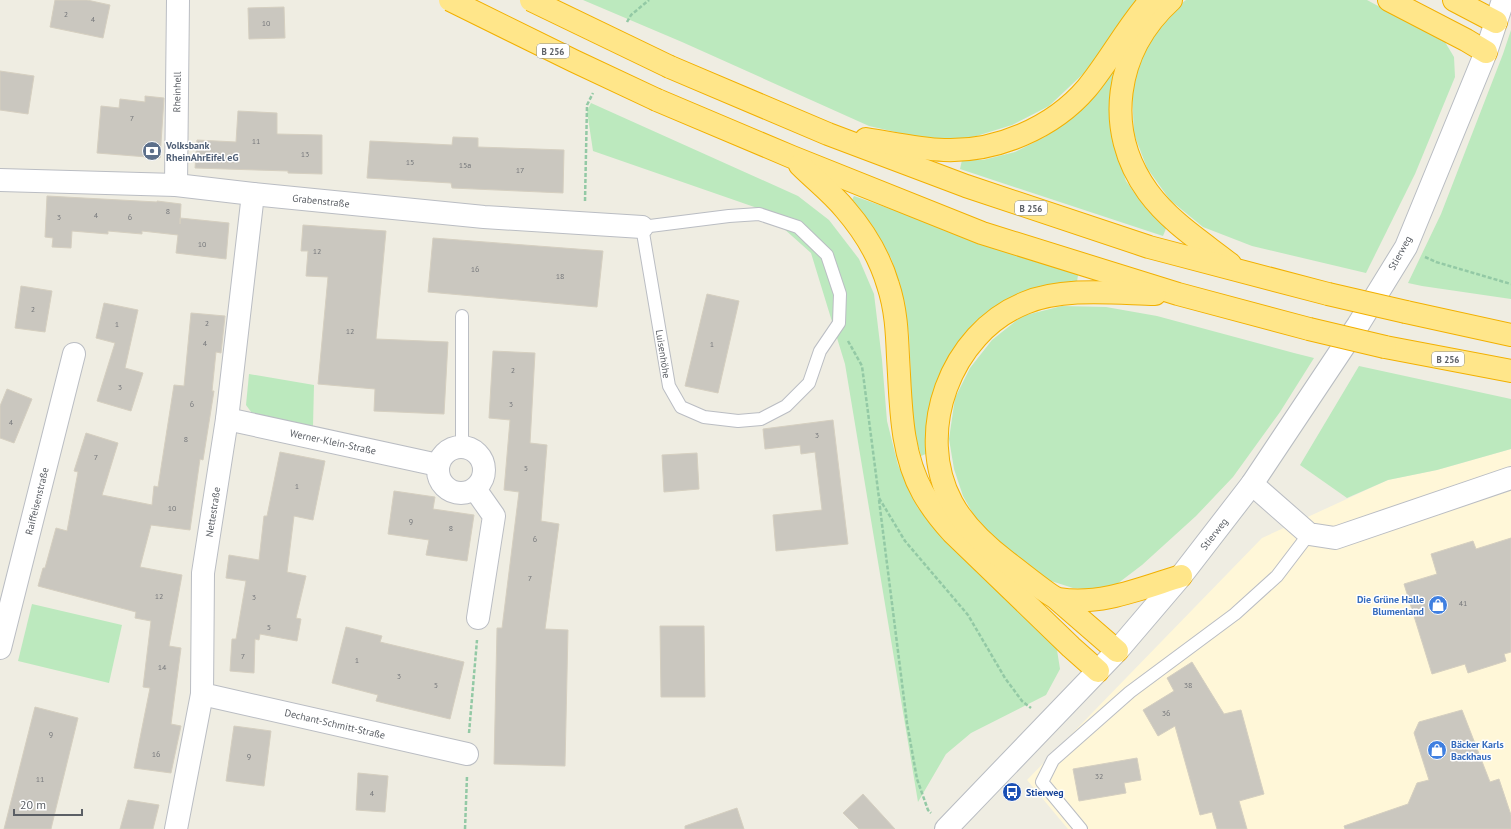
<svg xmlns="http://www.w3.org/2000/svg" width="1511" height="829" font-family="'PT Sans',sans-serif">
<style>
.commercial{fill:#fff7d8}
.green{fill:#bce9be}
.building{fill:#cac7bf;stroke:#d5cfc0}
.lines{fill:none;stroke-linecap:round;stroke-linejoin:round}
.lane-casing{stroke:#babdc3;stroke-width:14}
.street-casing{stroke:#babdc3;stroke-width:24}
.secondary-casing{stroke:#b8bcc2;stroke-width:24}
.highway-casing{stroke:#f2b000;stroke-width:24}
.path{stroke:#93c9a5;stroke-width:2.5;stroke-dasharray:4 2;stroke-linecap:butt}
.lane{stroke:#fff;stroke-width:12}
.street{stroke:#fff;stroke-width:22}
.secondary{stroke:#fff;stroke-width:22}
.highway{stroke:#ffe68a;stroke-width:22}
.highway-bridge-casing{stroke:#f2b000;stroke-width:24;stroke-linecap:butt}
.highway-bridge{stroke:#ffe68a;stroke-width:22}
.labels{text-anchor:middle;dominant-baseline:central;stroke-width:3;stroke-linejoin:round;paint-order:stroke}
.number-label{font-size:8px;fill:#77797c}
.shield{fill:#fff;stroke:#8c8f93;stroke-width:1}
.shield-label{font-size:9px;font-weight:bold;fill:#5b5f65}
.street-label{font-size:10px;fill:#5b5f65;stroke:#fff}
.service-label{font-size:10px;font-weight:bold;fill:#4e5e75;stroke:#fff;text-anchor:start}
.shop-label{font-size:10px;font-weight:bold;fill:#366cbe;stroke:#fff;text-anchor:end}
.transit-label{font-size:10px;font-weight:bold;fill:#164399;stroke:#fff;text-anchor:start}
</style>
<rect width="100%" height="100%" fill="#efede2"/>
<path class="commercial" d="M1511,449V829H1068L1027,780L1262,538L1388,480L1437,470Z"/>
<g class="green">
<path d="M583,0H1142L1117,30L1083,74L1049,106L1012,125L970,138H922L869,126L682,42Z"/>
<path d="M1186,0H1367L1445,42L1454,57L1455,77L1415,174L1366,273L1252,246L1203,227L1170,200L1147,168L1134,134L1132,91L1142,50L1168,14Z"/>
<path d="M1511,30V299L1422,286L1408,283L1441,214L1503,54Z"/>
<path d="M1122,54L1117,152L1126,181L1144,206L1167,226L1163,236L960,169L962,160H983L1015,152L1045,137L1071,118Z"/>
<path d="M591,103L798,196L829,220L859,259L874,294L882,360L887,421L898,465L918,508L945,538L1041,629L1057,650L1060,669L1046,695L971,733L946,754L918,802L845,364L811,253L763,210L593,151L587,111Z"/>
<path d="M854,196L1078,275L1077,282L973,327L928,453L921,456L913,427L909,334L901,289L891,258L873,229L850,204Z"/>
<path d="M1062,306L1106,307L1157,316L1294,353L1314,358L1280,412L1233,477L1196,516L1142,565L1117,584L1097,590L1073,588L1051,581L1012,556L981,528L963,496L954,469L949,439L955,398L970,368L992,340L1022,316Z"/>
<path d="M1359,366L1511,399V449L1437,470L1388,480L1347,498L1300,465Z"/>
<path d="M249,374L314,385L313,426L254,416L246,405Z"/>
<path d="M32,604L122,625L109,683L18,661Z"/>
</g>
<g class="building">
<path d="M55,0H87L110,5L103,38L50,27Z"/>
<path d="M284,7L285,38L249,39L248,8Z"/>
<path d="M0,71L34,76L28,114L0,110Z"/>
<path d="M145,96L164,98L160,158L97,153L101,106L119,108L120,99L145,102Z"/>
<path d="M238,111L277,113V134L322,135V174L288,173V171L195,168L197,140L236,142Z"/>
<path d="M453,137L478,138V147L564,150L563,193L452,188L451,183L367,178L370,141L452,145Z"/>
<path d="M47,196L157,202V201L181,204L180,224V218L229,223L226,259L176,253L178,235L142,231V234L108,231V234L72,231L71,248L52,247L53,238L45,237Z"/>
<path d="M303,225L386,231L376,339L448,342L444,414L374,411L375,389L318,384L328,277L306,276L308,251H301Z"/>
<path d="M433,238L603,251L597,307L428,292Z"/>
<path d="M21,286L52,291L45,332L15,328Z"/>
<path d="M707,294L739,301L718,393L685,386Z"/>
<path d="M104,303L138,310L125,368L143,373L131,411L97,401L115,343L96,338Z"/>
<path d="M191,313L225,316L221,353L216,352L212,391H214L203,460L200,459L190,530L151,525L140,567L182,575L169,646L181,648L171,724L181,726L171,773L134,768L150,688L143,687L151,621L135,618L136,612L38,586L43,568H45L56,528L67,531L78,472L74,471L86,433L118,443L102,495L152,505L154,486L158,487L174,385L184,386Z"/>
<path d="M493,351L535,353L530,443L547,445L541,521L559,524L545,629L568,630L565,766L494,764L497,628H502L519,492L504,490L510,420L489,418Z"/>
<path d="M7,389L32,399L14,443L0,438V406Z"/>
<path d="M833,420L848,544L776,551L773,515L822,510L815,452L801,454L800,445L765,449L763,429Z"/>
<path d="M280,452L325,461L313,520L294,516L287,572L306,576L296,618L301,619L297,641L260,634L259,640L255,639L254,673L230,671L232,639H236L246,581L226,578L229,555L259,560L264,516H267Z"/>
<path d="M697,453L699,489L664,492L662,455Z"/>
<path d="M394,491L435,497L433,509L474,515L467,561L426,555L429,540L388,534Z"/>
<path d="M1511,538V652L1504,654L1506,661L1468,673L1465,664L1432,674L1404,584L1437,574L1431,554L1473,541L1476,549Z"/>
<path d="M660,626H704L705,697H661Z"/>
<path d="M346,627L382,636L380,642L464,662L450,719L376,701L378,695L332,683Z"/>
<path d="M1192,662L1224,714L1241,710L1264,794L1239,801L1247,829H1217L1212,812L1200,815L1175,726L1158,736L1143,710L1174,691L1167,678Z"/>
<path d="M35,707L78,718L56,808L51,829H4Z"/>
<path d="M1462,710L1490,782L1499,779L1511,815V829H1345L1344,826L1408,804L1417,783L1429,780L1414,733L1419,722Z"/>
<path d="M234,726L271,731L264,786L226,781Z"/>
<path d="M1137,758L1141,780L1124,783L1126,793L1079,801L1073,769Z"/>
<path d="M358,773L388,776L385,812L356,810Z"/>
<path d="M863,794L895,829H859L843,813Z"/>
<path d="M128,800L159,805L153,829H120Z"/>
<path d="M737,808L744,829H685V826Z"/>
</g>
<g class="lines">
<g class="lane-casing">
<g id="lane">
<path d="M759,214L798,227L827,255L840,294L839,323L820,351L809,383L786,406L761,419L738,421L704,417L681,407L669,386L642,227L729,216Z"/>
<path d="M462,447V316"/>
<path d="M1081,829L1042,782L1053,760L1130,692L1235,614L1277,576L1309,534"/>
</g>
</g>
<g class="street-casing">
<g id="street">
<path d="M1496,22L1503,0"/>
<path d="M0,180L176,185L253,194L484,217L642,227"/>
<path d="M176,185L178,0"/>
<path d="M227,419L438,465"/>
<circle cx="461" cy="470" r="23"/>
<path d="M1252,484L1309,534L1335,538L1511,478"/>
<path d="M475,489L494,516L478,618"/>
<path d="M0,648L74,354"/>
<path d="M202,694L467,754"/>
<path d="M176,829L202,694L203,573L227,419L253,194"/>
</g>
</g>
<g class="secondary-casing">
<path id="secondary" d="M946,829L1117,651L1181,576L1252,484L1358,325L1406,247L1486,52L1496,22"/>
</g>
<g class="highway-casing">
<g id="highway">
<path d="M1171,0C1115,51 1103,130 1148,192C1170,222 1202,242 1230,264"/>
<path d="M1389,0L1466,40L1486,52"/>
<path d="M1454,0L1496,22"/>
<path d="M670,67L828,134L966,186L1149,247L1328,294"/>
<path d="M657,100L792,157L982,233L1178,294L1309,329"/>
<path d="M866,139C892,143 918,149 944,150C996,152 1053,128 1087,88C1110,60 1127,27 1151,0"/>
<path d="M800,165C815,180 832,193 845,209C864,231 880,258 888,285C896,309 897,333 898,357C901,403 900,452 923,493C931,507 941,520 952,532L1071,647L1098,671"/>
<path d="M1155,294C1114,293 1063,287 1025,303C950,333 914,433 952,503C965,527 986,546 1007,562C1015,568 1052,598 1059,599C1100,606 1142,588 1181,576"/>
<path d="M1406,312L1511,335"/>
<path d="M1385,347L1511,371"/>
<path d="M1057,599L1117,651"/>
</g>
</g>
<g class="path">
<path d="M627,22L631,15L649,0"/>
<path d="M585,201L587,105L593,93"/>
<path d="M1425,257L1436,262L1511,284"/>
<path d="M848,341L862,366L879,498L905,541L968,615L1005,678L1022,701L1031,708"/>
<path d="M879,500L907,723L917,779L928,810L931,813"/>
<path d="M469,733L477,640"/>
<path d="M465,829L467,776"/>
</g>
<use href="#lane" class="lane"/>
<use href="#street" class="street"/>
<use href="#secondary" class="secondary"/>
<use href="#highway" class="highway"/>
<g class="highway-bridge-casing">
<g id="highway-bridge">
<path d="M450,0L574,61L657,100"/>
<path d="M531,0L670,67"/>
<path d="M1328,294L1406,312"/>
<path d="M1309,329L1385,347"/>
</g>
</g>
<use href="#highway-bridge" class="highway-bridge"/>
</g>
<defs>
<g id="bank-disc" transform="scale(1)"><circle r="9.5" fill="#5c6f8a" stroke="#fff"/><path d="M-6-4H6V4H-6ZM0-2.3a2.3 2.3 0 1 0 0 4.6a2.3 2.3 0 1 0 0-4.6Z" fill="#fff"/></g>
<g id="shop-disc" transform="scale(1)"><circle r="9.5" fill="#3f7fe0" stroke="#fff"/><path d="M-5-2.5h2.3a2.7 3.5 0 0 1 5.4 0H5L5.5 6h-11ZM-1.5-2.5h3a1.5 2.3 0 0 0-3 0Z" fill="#fff"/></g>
<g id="bus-disc" transform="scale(1)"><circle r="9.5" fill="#1a4fb4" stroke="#fff"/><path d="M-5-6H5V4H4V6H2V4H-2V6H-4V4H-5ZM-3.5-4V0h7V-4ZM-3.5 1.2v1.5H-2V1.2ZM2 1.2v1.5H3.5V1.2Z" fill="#fff"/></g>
</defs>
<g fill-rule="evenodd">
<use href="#bank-disc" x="152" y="151"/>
<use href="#shop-disc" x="1438" y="605"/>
<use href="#shop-disc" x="1437" y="750"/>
<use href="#bus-disc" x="1012" y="792"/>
</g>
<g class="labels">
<g class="number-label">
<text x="66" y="14">2</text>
<text x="93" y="19">4</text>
<text x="266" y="23">10</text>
<text x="132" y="118">7</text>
<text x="256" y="141">11</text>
<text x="305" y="154">13</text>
<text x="410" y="162">15</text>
<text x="465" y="165">15a</text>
<text x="520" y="170">17</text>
<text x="168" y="211">8</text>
<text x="96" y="215">4</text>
<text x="59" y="217">3</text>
<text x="130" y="217">6</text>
<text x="202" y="244">10</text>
<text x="317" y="251">12</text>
<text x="475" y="269">16</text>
<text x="560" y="276">18</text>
<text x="33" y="309">2</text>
<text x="207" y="323">2</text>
<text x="117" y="324">1</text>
<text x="350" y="331">12</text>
<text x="205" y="343">4</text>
<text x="712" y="344">1</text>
<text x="513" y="370">2</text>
<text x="120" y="387">3</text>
<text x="192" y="404">6</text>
<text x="511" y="404">3</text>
<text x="11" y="422">4</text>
<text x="817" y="435">3</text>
<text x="186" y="439">8</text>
<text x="96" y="457">7</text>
<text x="526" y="468">5</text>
<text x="297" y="486">1</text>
<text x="172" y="508">10</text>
<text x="411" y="521">9</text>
<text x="451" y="528">8</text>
<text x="535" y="539">6</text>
<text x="530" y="578">7</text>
<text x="159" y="596">12</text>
<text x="254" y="597">3</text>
<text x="1463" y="603">41</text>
<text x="269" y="627">5</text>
<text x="243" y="656">7</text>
<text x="357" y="660">1</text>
<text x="162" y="667">14</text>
<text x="399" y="676">3</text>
<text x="436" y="685">5</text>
<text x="1188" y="685">38</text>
<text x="1166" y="713">36</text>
<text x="51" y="734">9</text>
<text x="156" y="754">16</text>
<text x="249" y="756">9</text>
<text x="1099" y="776">32</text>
<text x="40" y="779">11</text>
<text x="372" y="793">4</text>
</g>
<g class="shield">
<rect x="537" y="44" width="32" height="14" rx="3"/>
<rect x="1015" y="201" width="32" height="14" rx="3"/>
<rect x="1432" y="352" width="32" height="14" rx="3"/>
</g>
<g class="shield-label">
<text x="553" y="51">B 256</text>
<text x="1031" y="208">B 256</text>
<text x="1448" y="359">B 256</text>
</g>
<g class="street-label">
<text transform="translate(177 92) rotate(-89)">Rheinhell</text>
<text transform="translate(321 201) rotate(6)">Grabenstraße</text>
<text transform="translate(1400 253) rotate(-61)">Stierweg</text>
<text transform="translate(663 354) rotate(81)">Luisenhöhe</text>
<text transform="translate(333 442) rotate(12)">Werner-Klein-Straße</text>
<text transform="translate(37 501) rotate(-76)">Raiffeisenstraße</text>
<text transform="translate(213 512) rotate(-81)">Nettestraße</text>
<text transform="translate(1214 534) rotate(-52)">Stierweg</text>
<text transform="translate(335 724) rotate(13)">Dechant-Schmitt-Straße</text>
</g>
<g class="service-label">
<text x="166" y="145">Volksbank<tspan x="166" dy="12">RheinAhrEifel eG</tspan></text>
</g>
<g class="shop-label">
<text x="1424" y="599">Die Grüne Halle<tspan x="1424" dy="12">Blumenland</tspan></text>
<text x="1451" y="744" text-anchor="start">Bäcker Karls<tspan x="1451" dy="12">Backhaus</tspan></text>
</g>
<g class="transit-label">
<text x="1026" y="792">Stierweg</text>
</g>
</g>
<path d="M14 809v6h68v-6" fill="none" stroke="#5b5f65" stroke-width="2"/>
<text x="20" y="809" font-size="12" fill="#5b5f65" stroke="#ffffff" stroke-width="3" paint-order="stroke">20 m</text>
</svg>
